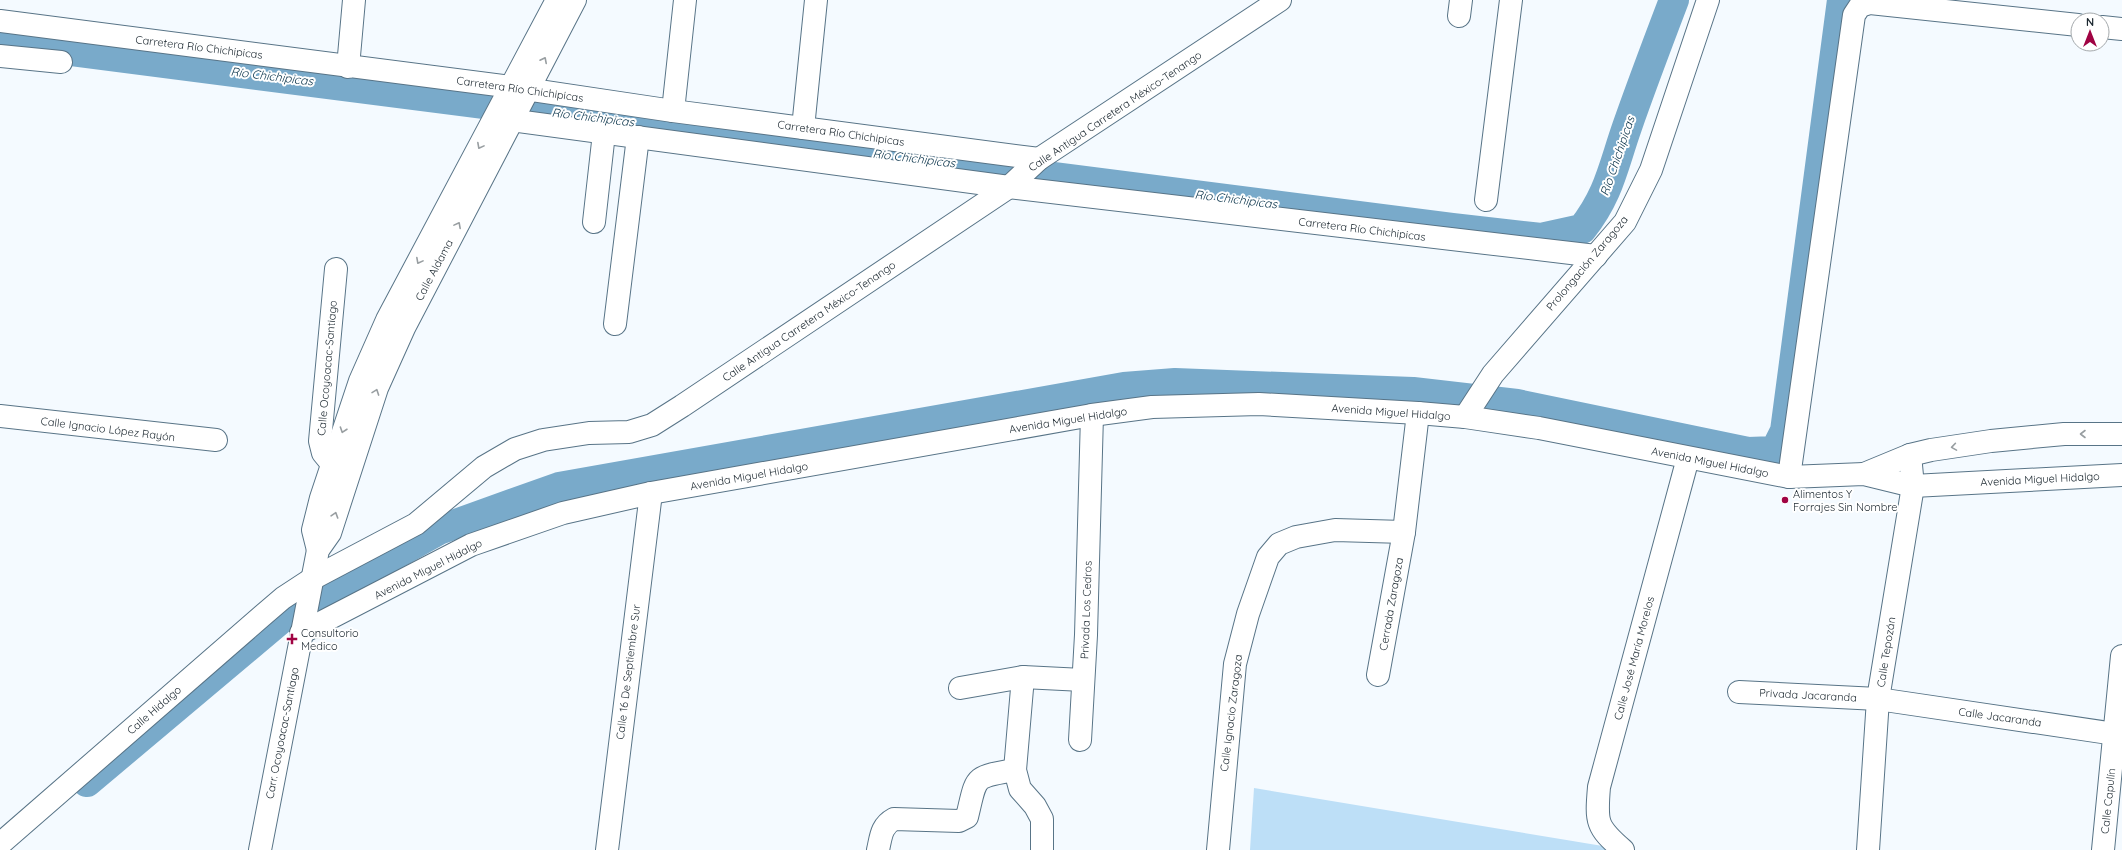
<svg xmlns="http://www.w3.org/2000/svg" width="2122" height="850" font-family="Quicksand,sans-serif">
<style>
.green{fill:#bddff7}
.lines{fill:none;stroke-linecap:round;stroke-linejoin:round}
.river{stroke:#79aaca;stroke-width:30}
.minor-casing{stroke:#587487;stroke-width:24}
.major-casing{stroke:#587487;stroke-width:24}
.minor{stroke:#fff;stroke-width:22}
.major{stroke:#fff;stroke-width:22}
.oneway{stroke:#989ea1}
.poi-dot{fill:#a00343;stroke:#fff;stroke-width:1.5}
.labels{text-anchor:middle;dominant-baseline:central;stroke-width:4;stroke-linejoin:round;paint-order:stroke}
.street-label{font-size:11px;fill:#1b272f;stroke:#fff}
.poi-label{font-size:11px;fill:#1b272f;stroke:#fff;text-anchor:start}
.water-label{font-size:12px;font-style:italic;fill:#073148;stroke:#fff}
</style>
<rect width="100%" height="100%" fill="#f4faff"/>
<path class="green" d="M1254,788L1627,850H1250Z"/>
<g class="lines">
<g class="river">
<path d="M0,42L1452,228L1541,238L1582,229C1609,195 1613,167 1627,127C1642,84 1658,42 1674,0"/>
<path d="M87,782L282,618L439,530L559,487L1124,387L1175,383L1413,392L1517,404L1748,452L1775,451L1785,431L1842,0"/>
</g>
<g class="minor-casing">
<g id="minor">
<path d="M1459,16L1461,0"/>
<path d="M0,21L512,87L673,111L1039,159"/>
<path d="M2102,27L2122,29"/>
<path d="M0,56L61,62"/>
<path d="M348,67L354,0"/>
<path d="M673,111L685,0"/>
<path d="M495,118L1009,187L1596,256"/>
<path d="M803,128L816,0"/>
<path d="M1486,200L1511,0"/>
<path d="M594,222L604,133"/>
<path d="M615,324L638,137"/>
<path d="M0,416L216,440"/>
<path d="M1465,417L1493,374L1625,222L1651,170L1708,0"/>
<path d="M332,464L323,453L320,441L336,269"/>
<path d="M1864,474L1910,455L1931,450L1991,441L2064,434H2122"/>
<path d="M1789,477L1854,15L1860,6L1870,3L2078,25"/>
<path d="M301,633L471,545L563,513L651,493L1092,415L1152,407L1259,404L1418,413L1465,417L1539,428L1789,477L1864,474L1913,486L2122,475"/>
<path d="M1378,675L1404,532L1418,413"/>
<path d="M1023,677L1015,770L1020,789L1035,806L1042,819V850"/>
<path d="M960,688L1023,677L1083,680"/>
<path d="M1739,692L1878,699L2122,735"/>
<path d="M1080,740L1086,635L1092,415"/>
<path d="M0,844L262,616L283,598L312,579L416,524L484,467L515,449L543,440L589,433L629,432L652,425L682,406L1009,187L1039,159L1280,0"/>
<path d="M607,850L651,493"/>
<path d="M878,850C881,837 881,826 894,819L959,821L967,817C977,776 972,777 1015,770"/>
<path d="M1218,850L1235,664L1248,614L1268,557L1279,544L1296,537L1335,530L1404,532"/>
<path d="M1623,850C1596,827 1596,822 1599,787L1688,458"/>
<path d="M1868,850L1878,699L1913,486L1910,455"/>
<path d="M2103,850L2122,656"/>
</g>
</g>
<g class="major-casing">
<g id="major">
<path d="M318,550L313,530L321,498L360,381L387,320L557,0"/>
<path d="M260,850L318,550L330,533L377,388L404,328L575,0"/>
</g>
</g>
<use href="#minor" class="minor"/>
<use href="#major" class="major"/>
</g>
<defs><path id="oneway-chevron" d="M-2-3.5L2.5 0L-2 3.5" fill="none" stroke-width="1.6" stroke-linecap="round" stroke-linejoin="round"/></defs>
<g class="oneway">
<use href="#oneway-chevron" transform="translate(544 60) rotate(-63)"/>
<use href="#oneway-chevron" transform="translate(480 146) rotate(118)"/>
<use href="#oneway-chevron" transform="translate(458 225) rotate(-62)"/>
<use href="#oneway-chevron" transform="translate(419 261) rotate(118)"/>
<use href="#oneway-chevron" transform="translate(376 392) rotate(-70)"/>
<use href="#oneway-chevron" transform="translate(343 430) rotate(109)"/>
<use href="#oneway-chevron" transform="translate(2083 434) rotate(180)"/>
<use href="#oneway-chevron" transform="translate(1954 447) rotate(171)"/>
<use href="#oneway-chevron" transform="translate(335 515) rotate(-72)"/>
</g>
<g class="poi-dot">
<circle cx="1785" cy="500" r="4"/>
<path d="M290 633h4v4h4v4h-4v4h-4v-4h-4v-4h4z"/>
</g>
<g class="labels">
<g class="street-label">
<text transform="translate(199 47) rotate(7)">Carretera Río Chichipicas</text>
<text transform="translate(520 89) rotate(8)">Carretera Río Chichipicas</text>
<text transform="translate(1115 111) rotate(-34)">Calle Antigua Carretera México-Tenango</text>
<text transform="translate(841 133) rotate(8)">Carretera Río Chichipicas</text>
<text transform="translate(1362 229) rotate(7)">Carretera Río Chichipicas</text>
<text transform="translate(1587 263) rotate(-50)">Prolongación Zaragoza</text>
<text transform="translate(434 270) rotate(-62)">Calle Aldama</text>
<text transform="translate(809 321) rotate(-34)">Calle Antigua Carretera México-Tenango</text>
<text transform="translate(327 368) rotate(-85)">Calle Ocoyoacac-Santiago</text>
<text transform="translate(1391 412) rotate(4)">Avenida Miguel Hidalgo</text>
<text transform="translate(1068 420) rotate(-9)">Avenida Miguel Hidalgo</text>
<text transform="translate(108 429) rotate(7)">Calle Ignacio López Rayón</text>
<text transform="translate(1710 462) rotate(11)">Avenida Miguel Hidalgo</text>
<text transform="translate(749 476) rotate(-10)">Avenida Miguel Hidalgo</text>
<text transform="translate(2040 479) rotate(-3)">Avenida Miguel Hidalgo</text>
<text transform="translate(428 569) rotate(-27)">Avenida Miguel Hidalgo</text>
<text transform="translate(1391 604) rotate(-80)">Cerrada Zaragoza</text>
<text transform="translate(1086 610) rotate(-88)">Privada Los Cedros</text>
<text transform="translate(1886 652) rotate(-81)">Calle Tepozán</text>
<text transform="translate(1634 658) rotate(-75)">Calle José María Morelos</text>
<text transform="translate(628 672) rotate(-83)">Calle 16 De Septiembre Sur</text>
<text transform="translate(1808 695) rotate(3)">Privada Jacaranda</text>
<text transform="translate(154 710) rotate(-41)">Calle Hidalgo</text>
<text transform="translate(1231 713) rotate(-83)">Calle Ignacio Zaragoza</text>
<text transform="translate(2000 717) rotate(8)">Calle Jacaranda</text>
<text transform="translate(282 733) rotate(-79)">Carr. Ocoyoacac-Santiago</text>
<text transform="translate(2108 801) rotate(-84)">Calle Capulín</text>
</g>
<g class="poi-label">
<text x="1793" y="494">Alimentos Y<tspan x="1793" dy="13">Forrajes Sin Nombre</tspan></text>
<text x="301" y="633">Consultorio<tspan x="301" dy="13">Medico</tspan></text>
</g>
<g class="water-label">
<text transform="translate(272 76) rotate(7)">Río Chichipicas</text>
<text transform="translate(593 117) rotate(7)">Río Chichipicas</text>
<text transform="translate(1617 156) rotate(-71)">Río Chichipicas</text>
<text transform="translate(914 158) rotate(7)">Río Chichipicas</text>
<text transform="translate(1236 199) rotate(7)">Río Chichipicas</text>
</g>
</g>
<g transform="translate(2090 32)"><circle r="19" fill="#ffffff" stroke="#a4a9ac"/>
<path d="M0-3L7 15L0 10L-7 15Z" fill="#a00343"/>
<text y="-6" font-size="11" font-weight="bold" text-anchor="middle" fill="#1b272f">N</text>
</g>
</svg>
